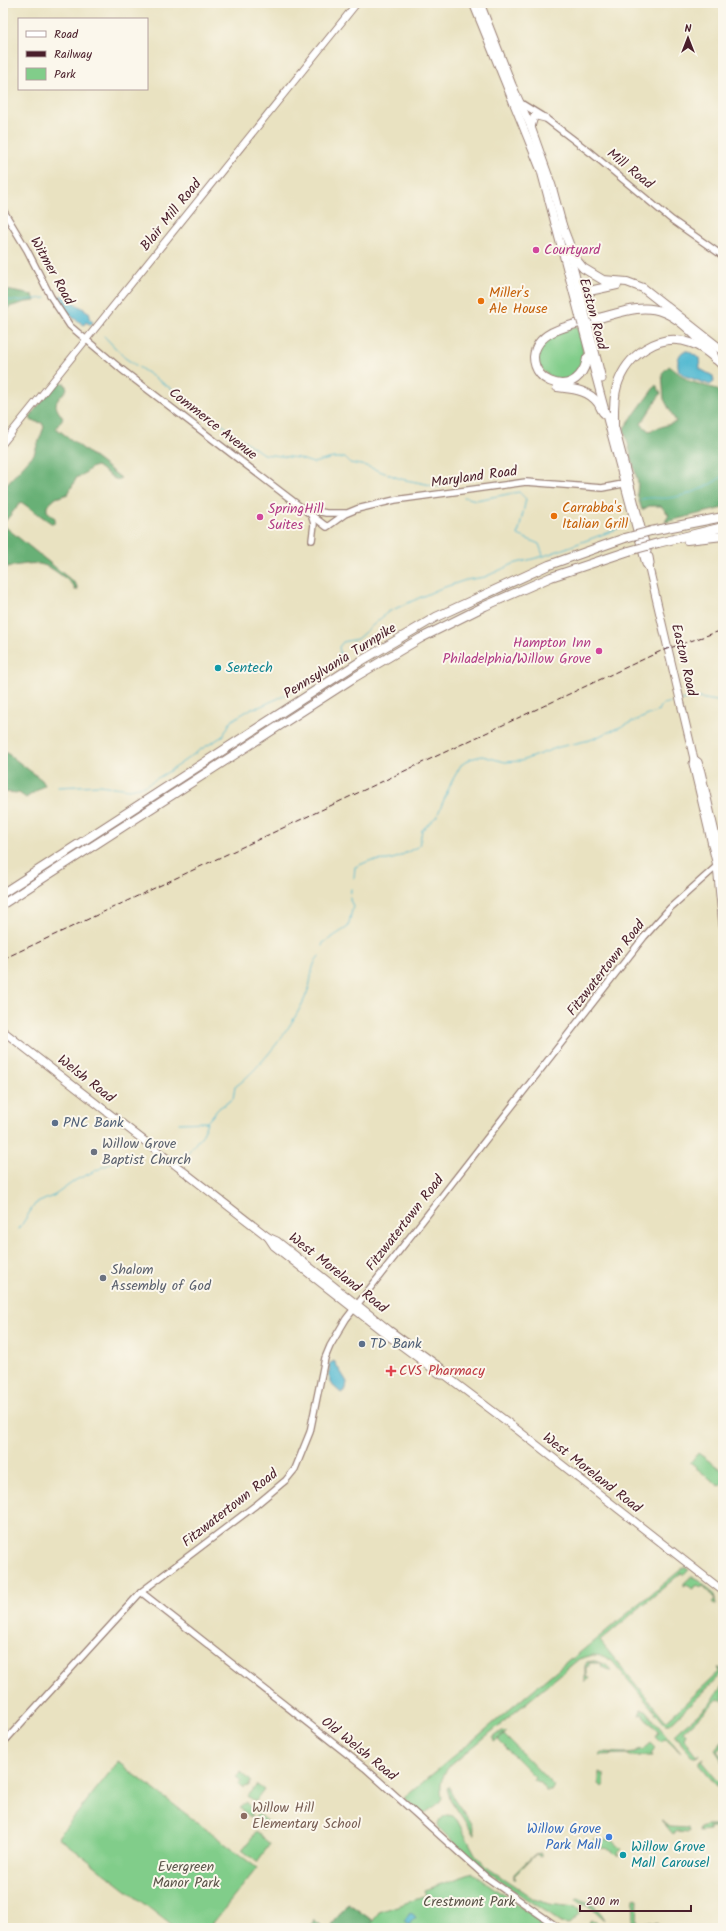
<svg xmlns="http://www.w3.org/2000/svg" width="726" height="1931" font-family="Kalam,sans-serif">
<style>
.green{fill:#81cd8a;stroke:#66765a}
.forest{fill:#68b076;stroke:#596850}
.water{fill:#53b9d1;stroke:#4e6c7e}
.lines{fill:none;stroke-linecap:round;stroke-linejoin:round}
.stream{stroke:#53b9d1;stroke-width:1}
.tertiary-casing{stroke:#9a8076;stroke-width:8}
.secondary-casing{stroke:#9a8076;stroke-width:8}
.primary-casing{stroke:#9a8076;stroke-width:9}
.trunk-casing{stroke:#9a8076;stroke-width:9}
.motorway-casing{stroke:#9a8076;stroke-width:10}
.tertiary{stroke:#fff;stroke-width:5.5}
.secondary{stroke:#fff;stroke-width:6}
.primary{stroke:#fff;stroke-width:7}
.trunk{stroke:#fff;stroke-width:7}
.motorway{stroke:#fff;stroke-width:8}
.rail{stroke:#4a1f2b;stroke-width:1;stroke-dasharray:6 3;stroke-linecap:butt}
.trunk-bridge-casing{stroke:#9a8076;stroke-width:9;stroke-linecap:butt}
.motorway-bridge-casing{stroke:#9a8076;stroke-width:10;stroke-linecap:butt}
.trunk-bridge{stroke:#fff;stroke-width:7}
.motorway-bridge{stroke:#fff;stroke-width:8}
.hotel-dot{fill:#d1479c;stroke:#fbf7ec;stroke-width:1.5}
.food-dot{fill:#e8710a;stroke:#fbf7ec;stroke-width:1.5}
.culture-dot{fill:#0f9aa8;stroke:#fbf7ec;stroke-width:1.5}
.service-dot{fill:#5c6f8a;stroke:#fbf7ec;stroke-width:1.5}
.worship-dot{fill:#6b7280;stroke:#fbf7ec;stroke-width:1.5}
.health-dot{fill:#e0444e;stroke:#fbf7ec;stroke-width:1.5}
.education-dot{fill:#8d6e63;stroke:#fbf7ec;stroke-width:1.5}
.shop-dot{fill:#3f7fe0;stroke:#fbf7ec;stroke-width:1.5}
.labels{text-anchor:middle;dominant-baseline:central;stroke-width:4;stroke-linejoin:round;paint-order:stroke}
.street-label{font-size:14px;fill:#4a1f2b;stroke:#fbf7ec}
.hotel-label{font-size:14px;fill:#b23c85;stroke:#fbf7ec;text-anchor:start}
.food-label{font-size:14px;fill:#c56008;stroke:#fbf7ec;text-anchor:start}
.culture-label{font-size:14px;fill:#0d838f;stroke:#fbf7ec;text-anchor:start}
.service-label{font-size:14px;fill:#4e5e75;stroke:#fbf7ec;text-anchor:start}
.worship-label{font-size:14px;fill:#5b616d;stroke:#fbf7ec;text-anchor:start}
.health-label{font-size:14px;fill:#be3a42;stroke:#fbf7ec;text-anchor:start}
.education-label{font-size:14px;fill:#785e54;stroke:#fbf7ec;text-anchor:start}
.shop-label{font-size:14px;fill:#366cbe;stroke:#fbf7ec;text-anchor:end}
.park-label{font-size:14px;fill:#5a5348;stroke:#fbf7ec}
</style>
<rect width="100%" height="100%" fill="#fbf7ec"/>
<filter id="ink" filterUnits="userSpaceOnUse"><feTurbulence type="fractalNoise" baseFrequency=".025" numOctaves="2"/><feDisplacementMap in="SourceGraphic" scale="8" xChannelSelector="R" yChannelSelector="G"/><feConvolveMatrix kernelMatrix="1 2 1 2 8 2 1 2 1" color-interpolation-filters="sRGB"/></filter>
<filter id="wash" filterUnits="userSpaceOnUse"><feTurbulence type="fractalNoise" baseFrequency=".012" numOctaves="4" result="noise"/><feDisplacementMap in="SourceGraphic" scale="16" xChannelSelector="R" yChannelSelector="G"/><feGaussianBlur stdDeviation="0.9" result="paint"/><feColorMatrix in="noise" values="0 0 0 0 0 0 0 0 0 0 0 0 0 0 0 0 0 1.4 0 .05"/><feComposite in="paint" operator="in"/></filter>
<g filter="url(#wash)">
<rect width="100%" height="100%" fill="#e9e2c1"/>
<g class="green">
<path d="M577,326C580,336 584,348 583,359C578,403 513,367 546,339C554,332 568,330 577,326Z"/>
<path d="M698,1453L723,1471V1484L719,1486L690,1463Z"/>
<path d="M684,1567L689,1570L684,1575L681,1573L600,1641L666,1721L720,1671L718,1668H720L722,1672L720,1676L670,1724H665L612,1661L603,1656L593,1655L579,1659L449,1767C440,1777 440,1786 442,1798L438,1804L425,1813L419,1811L404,1798L571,1658L572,1659Z"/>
<path d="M692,1576L700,1580L714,1595L716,1605L712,1602L715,1599L703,1585L700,1587L698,1585L692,1589L687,1584L684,1586V1583Z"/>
<path d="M594,1661C601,1662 609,1665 611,1671L602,1667L601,1663H589V1666L586,1667V1677L589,1678L585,1683V1666L587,1662Z"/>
<path d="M723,1685V1702L718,1699L683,1732L685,1735L683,1738L697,1756L700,1754L696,1757H693L674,1735C684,1724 709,1708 714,1698C717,1693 719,1690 723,1685Z"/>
<path d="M641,1710L646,1711L681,1753L665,1738L661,1742L655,1736L658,1732L643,1714L639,1715Z"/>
<path d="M502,1731L507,1732L494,1742L493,1738Z"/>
<path d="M504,1735L554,1786L551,1791H546L539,1782L533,1780L535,1777L498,1740Z"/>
<path d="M723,1741V1746L717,1751L723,1758V1762L715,1750Z"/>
<path d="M651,1743L656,1748L651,1753L653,1756H629L627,1754L599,1755L602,1752L627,1753L635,1752L641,1748L643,1750Z"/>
<path d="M703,1758L701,1761L723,1787V1793L699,1765V1761Z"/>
<path d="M118,1762L257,1868L209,1928H175L58,1837Z"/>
<path d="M241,1772L251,1781L248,1787L246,1786L243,1789L238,1784L241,1781L236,1777Z"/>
<path d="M599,1772L604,1774V1785L602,1787L599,1784Z"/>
<path d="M257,1785L264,1790L255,1802L248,1796Z"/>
<path d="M449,1787C453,1803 475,1822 474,1835L450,1799L447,1788Z"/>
<path d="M247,1802L251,1808L252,1815L251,1817L239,1808Z"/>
<path d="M258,1814L269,1823L263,1830L252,1821Z"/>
<path d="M448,1815L453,1816L457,1820L475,1854L488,1868L534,1899L549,1904L576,1907L579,1910V1915L569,1924L562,1923C519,1894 476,1867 440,1829L438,1825C439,1820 443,1816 448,1815Z"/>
<path d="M662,1821L670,1827L688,1828L689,1832L677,1831L673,1834Z"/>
<path d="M707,1826H723V1828H709V1831L699,1832L700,1828Z"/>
<path d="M256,1832L270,1844L257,1862L242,1850Z"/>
<path d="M594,1839L612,1840L622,1849L618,1853V1857L610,1849L594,1847Z"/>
<path d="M541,1853V1856L536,1854L514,1876L516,1879H514V1874L535,1854Z"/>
<path d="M473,1873L550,1928H330L348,1903L373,1921L379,1912L426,1896L424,1890Z"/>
<path d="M634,1898L638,1899L637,1923H643L646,1922L657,1923H649L646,1928H628L633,1923Z"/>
<path d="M577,1899C588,1900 601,1910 605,1920L592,1908L576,1901Z"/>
<path d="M592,1920L596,1921L602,1928H584Z"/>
</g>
<g class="forest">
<path d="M3,288L11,291L33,295L35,301L26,302L9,307L6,318L3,320Z"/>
<path d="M669,366L689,381L716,389L723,395V508L665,522L669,515L661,506H649L642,510L637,494L638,483L624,428L656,385L661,393L641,424L649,431L676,422L664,399L662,373Z"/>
<path d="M59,381L65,384L67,389C56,403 51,402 63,418L56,428L121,478L118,480L113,478L97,466C88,467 84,477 77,477L68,494L56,498L47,506V511L55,518V523H51L21,502L3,524V488L34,454L44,427L42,423L32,421L30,418L33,412Z"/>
<path d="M3,525L76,584L78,590H75C73,584 68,580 62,576C39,558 32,564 6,567L3,575Z"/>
<path d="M3,750L42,780L45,785L26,798L19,793L3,792Z"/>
<path d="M348,1903L373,1921L369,1928H330Z"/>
<path d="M314,1920L325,1928H309Z"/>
</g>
<g class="water">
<path d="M62,295L90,313L89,318L93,322L91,325L86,322L84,325L72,317L58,300L57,297Z"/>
<path d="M684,351H688L699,358L700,369L713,376L714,382L710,385L685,376L679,371C677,364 677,355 684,351Z"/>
<path d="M334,1361L347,1382L346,1389L341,1393L330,1383L329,1364Z"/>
<path d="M410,1912L416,1917L410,1925L404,1921Z"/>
</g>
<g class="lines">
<g class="stream">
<path d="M3,299L15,301L46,298"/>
<path d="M104,336L125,358L185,398L263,454L298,458L313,463L333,458H345L350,463L366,466L401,479L441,487"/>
<path d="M464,497L476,500L519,492L526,499L518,535L539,544L543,555"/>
<path d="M639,500C649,496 658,499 669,498C688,496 708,487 723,476"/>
<path d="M682,700L693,697L723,702"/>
<path d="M58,787L99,785L129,789L144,786L168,772L200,750L223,736L231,721L252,708L259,707L299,689L321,675L341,657L339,647L343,642L357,639L388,612L439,589L466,580L485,577L513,564L544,556L628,525"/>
<path d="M354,878L355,867L369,861L388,860L396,858L419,846L422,830L437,816L452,781L461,765L470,759L482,756L505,762L521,761L559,747L590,740L658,711L663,704L677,701"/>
<path d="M322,946L323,943L348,927L353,906L350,900L351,889"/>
<path d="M179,1123L207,1122L219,1108L233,1099L235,1087C261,1068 300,1018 309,987C312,976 311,965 319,956"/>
<path d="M182,1160L203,1134L207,1122"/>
<path d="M19,1229L35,1204L55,1195L76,1180L120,1159"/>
</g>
</g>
</g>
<g filter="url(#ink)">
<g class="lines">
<g class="tertiary-casing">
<g id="tertiary">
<path d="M519,102L545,118L591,153L672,220L723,256"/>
<path d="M3,210L27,250L51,297L70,326L121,369L327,527L345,514L357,509L395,500L526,482L602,488L628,483"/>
<path d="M307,509L326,513H345"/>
<path d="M311,514L314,524L312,540"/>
<path d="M141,1592L365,1768L486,1877L559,1928"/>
<path d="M3,1743L141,1592L256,1505L286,1480L295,1469L310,1432L325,1358L330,1346L346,1319L644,937L670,908L718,865"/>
</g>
</g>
<g class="secondary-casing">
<path id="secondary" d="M3,443L357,3"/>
</g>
<g class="primary-casing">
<g id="primary">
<path d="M649,557L650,563L649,568"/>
<path d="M3,1031L268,1237L277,1241L389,1330L441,1368L444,1371L445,1375"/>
<path d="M268,1237L274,1246L391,1338L441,1375H445L510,1424L723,1591"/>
</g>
</g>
<g class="trunk-casing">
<g id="trunk">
<path d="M473,3L541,171L580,318"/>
<path d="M480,3L512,85L531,127L552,186L563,227"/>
<path d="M531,127L534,117L537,116L545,118"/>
<path d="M569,251L586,316"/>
<path d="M588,323L602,379"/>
<path d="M582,325L646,564L649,568L694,759L693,764L717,866L723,926"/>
<path d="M615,428L647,551"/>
<path d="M694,759L698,762L701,772L723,867"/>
</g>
</g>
<g class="motorway-casing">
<g id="motorway">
<path d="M561,223L574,257L583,268L603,280L627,282L643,288L723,351"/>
<path d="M580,293L617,285"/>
<path d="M590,355L587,358C585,371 577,383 562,384C554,384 545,380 540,374C536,369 534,363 534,357C536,329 574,325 595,319C617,314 641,303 663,312C682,319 698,339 713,353L715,359"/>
<path d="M557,387C571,389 588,389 598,403C601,407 601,413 607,415"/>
<path d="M614,426C614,413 613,399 617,386C626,356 659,331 691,343C703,347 714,357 723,366"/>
<path d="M651,531L723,517"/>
<path d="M687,540L723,536"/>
<path d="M658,543L723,527"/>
<path d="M3,893L361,661L436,617L549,565L625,538"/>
<path d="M3,904L355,677L421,638L485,606L551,577L629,551"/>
</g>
</g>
<use href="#tertiary" class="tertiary"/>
<use href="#secondary" class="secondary"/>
<use href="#primary" class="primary"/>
<use href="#trunk" class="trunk"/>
<use href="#motorway" class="motorway"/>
<path class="rail" d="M3,959L661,651L723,630"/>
<g class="trunk-bridge-casing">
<g id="trunk-bridge">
<path d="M586,316L588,323"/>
<path d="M580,318L582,325"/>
</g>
</g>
<g class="motorway-bridge-casing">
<g id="motorway-bridge">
<path d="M625,538L651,531"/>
<path d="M629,551L658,543"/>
</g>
</g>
<use href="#trunk-bridge" class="trunk-bridge"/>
<use href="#motorway-bridge" class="motorway-bridge"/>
</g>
</g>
<g class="hotel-dot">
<circle cx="536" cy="250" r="4"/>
<circle cx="260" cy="517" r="4"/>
<circle cx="599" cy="651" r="4"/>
</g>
<g class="food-dot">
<circle cx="481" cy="301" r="4"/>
<circle cx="554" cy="516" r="4"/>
</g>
<g class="culture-dot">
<circle cx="218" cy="668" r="4"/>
<circle cx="623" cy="1855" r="4"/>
</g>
<g class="service-dot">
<circle cx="55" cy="1123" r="4"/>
<circle cx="362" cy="1344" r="4"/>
</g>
<g class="worship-dot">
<circle cx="94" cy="1152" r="4"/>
<circle cx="103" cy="1278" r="4"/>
</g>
<path class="health-dot" d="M389 1365h4v4h4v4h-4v4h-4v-4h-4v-4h4z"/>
<circle class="education-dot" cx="244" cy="1816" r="4"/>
<circle class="shop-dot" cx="609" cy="1837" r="4"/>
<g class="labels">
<g class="street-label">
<text transform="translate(630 169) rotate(39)">Mill Road</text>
<text transform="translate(171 215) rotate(-51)">Blair Mill Road</text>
<text transform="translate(52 271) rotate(61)">Witmer Road</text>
<text transform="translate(593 314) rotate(75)">Easton Road</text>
<text transform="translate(213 424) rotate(38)">Commerce Avenue</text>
<text transform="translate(474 477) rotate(-8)">Maryland Road</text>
<text transform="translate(684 660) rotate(77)">Easton Road</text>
<text transform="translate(340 661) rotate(-32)">Pennsylvania Turnpike</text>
<text transform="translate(606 968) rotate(-52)">Fitzwatertown Road</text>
<text transform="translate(86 1079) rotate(38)">Welsh Road</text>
<text transform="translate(405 1223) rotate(-52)">Fitzwatertown Road</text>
<text transform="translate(338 1273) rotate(38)">West Moreland Road</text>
<text transform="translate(592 1473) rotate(38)">West Moreland Road</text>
<text transform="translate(230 1508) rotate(-38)">Fitzwatertown Road</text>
<text transform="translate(359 1749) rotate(39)">Old Welsh Road</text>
</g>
<g class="hotel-label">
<text x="544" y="250">Courtyard</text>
<text x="268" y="509">SpringHill<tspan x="268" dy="16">Suites</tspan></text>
<text x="591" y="643" text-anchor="end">Hampton Inn<tspan x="591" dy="16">Philadelphia/Willow Grove</tspan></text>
</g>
<g class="food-label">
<text x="489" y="293">Miller's<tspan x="489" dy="16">Ale House</tspan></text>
<text x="562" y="508">Carrabba's<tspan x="562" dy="16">Italian Grill</tspan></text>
</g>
<g class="culture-label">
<text x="226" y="668">Sentech</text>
<text x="631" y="1847">Willow Grove<tspan x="631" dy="16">Mall Carousel</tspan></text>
</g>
<g class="service-label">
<text x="63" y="1123">PNC Bank</text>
<text x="370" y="1344">TD Bank</text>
</g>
<g class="worship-label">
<text x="102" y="1144">Willow Grove<tspan x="102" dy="16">Baptist Church</tspan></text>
<text x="111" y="1270">Shalom<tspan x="111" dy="16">Assembly of God</tspan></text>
</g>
<g class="health-label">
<text x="399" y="1371">CVS Pharmacy</text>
</g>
<g class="education-label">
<text x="252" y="1808">Willow Hill<tspan x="252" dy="16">Elementary School</tspan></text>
</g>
<g class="shop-label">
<text x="601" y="1829">Willow Grove<tspan x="601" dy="16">Park Mall</tspan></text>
</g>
<g class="park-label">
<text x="186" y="1867">Evergreen<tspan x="186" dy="16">Manor Park</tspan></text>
<text x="469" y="1902">Crestmont Park</text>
</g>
</g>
<rect width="726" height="1931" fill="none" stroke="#fbf7ec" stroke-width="16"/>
<rect x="18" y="18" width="130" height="72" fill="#fbf7ec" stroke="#b4a19f"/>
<rect x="26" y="31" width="20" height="6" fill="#ffffff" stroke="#b4a19f"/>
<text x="54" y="38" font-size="12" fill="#4a1f2b">Road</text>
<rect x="26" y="51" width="20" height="6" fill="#4a1f2b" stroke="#b4a19f"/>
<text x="54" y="58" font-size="12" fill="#4a1f2b">Railway</text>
<rect x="26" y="68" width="20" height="12" fill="#81cd8a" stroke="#b4a19f"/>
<text x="54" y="78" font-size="12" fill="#4a1f2b">Park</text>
<g transform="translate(688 38)" stroke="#fbf7ec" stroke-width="3" paint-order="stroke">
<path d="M0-3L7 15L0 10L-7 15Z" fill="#4a1f2b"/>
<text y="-6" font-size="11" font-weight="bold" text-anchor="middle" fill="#4a1f2b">N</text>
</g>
<path d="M580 1905v6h111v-6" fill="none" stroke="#4a1f2b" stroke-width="2"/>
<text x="586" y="1905" font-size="12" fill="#4a1f2b" stroke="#fbf7ec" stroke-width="3" paint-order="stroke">200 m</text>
</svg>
